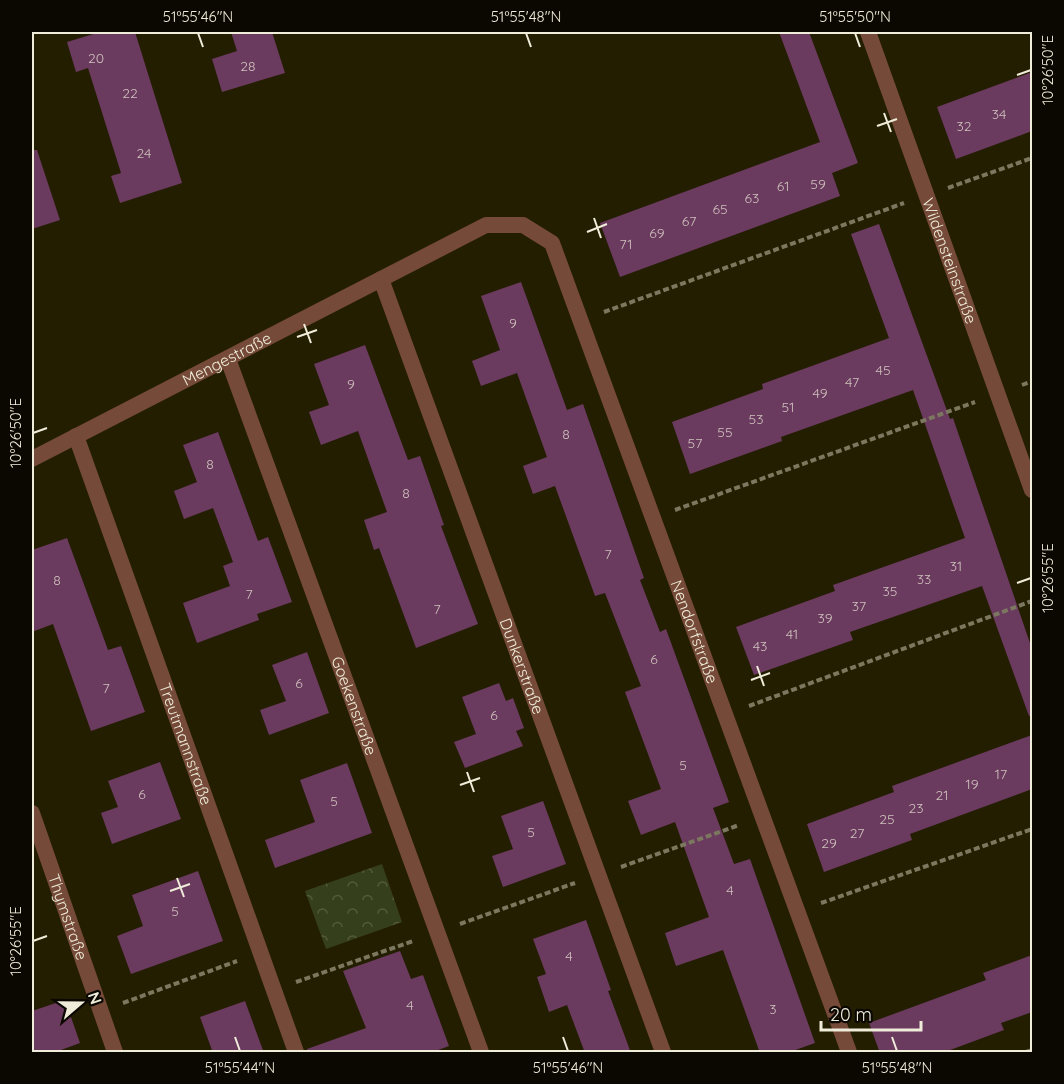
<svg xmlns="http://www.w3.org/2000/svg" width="1064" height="1084" font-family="Quicksand,sans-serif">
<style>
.forest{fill:url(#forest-crowns)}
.building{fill:#6a3a5f}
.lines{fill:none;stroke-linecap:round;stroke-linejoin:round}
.path{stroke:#7c775f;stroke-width:4;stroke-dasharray:6 3;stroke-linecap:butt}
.minor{stroke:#754a38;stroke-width:16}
.ticks{fill:none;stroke:#efecda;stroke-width:2}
.labels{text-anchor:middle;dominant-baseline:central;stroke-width:5;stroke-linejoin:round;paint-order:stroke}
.number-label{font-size:14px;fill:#cec0bb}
.street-label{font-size:16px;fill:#efecda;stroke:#0b0801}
.neatline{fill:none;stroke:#efecda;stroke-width:2}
.ticks-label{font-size:15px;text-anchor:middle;fill:#efecda}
</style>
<defs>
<pattern id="forest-crowns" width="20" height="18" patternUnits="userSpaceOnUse" patternTransform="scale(1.5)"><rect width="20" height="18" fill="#363f1b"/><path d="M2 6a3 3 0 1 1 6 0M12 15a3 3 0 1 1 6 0" fill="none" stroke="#535b3c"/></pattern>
</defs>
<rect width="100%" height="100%" fill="#241e01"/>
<path class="forest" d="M382,864L402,922L326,949L305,891Z"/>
<g class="building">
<path d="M100,32H135L182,183L120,203L111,176L121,173L88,68L76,72L67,42Z"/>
<path d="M231,32H272L285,73L222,92L212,59L237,51Z"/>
<path d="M779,32H809L858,163L832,173L840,196L620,277L600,223L820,142Z"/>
<path d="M1032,72V131L956,159L937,107Z"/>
<path d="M32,150H37L60,220L32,229Z"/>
<path d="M879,224L950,419L953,418L1032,649V716H1029L982,586L850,632L853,640L754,675L736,627L835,591L833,585L965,538L913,390L781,437L782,441L690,474L672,422L763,389L762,384L889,338L851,234Z"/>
<path d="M521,282L567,410L583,404L644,578L640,580L660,632L666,629L729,802L713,808L734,864L750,859L815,1043L787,1053H760L723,950L676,966L665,933L709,917L675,822L641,835L628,801L661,789L625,692L641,686L605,593L595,596L555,486L533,494L523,466L547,457L517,373L481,386L472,361L500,350L481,296Z"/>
<path d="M365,345L408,460L420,456L444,525L441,526L478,624L416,648L379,548L374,550L364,520L387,512L358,431L321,445L309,412L329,405L314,364Z"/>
<path d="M218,432L258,541L268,537L292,602L257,614L259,620L197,643L183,603L230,586L223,566L233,562L213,508L184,519L174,491L197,482L183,445Z"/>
<path d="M67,538L108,650L121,646L145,712L91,731L53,624L32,632V550Z"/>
<path d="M307,652L329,713L269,735L260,710L286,701L272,665Z"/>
<path d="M499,683L506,701L513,698L524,728L516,731L523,746L465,768L454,742L476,734L462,697Z"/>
<path d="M1032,735V789L910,834L912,840L824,872L807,824L894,792L892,786Z"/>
<path d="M160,762L181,819L112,844L101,813L118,807L108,781Z"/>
<path d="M347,763L372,833L275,868L265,840L315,822L300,780Z"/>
<path d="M543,801L566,864L503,887L492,856L513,849L501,816Z"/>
<path d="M198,871L223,941L131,974L117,936L143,926L132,895Z"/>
<path d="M586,920L611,990L608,991L631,1053H585L567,1005L549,1012L537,977L546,974L533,939Z"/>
<path d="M400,951L411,979L423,975L449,1046L430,1053H308L307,1049L366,1028L343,971Z"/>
<path d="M1032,955V1012L1001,1023L1004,1030L942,1053H880L869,1023L986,980L983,973Z"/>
<path d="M65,1000L80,1043L53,1053H32V1011Z"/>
<path d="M245,1001L264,1053H213L200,1017Z"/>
</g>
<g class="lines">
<g class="path">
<path d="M948,188L1032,158"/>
<path d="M604,312L904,203"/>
<path d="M1022,385L1032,381"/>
<path d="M675,510L975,402"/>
<path d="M749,706L1032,601"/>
<path d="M621,867L739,825"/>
<path d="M821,903L1032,829"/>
<path d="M460,924L575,883"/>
<path d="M296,982L413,941"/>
<path d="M123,1003L237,961"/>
<path d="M1026,1052L1032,1050"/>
</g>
<g class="minor">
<path id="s1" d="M868,32L1032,490"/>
<path id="s2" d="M381,279L663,1052"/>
<path id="s3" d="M228,359L481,1052"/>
<path id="s4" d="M76,436L296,1052"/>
<path id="s5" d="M32,459L486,225H523L552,243L849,1052"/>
<path id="s6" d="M32,813L115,1052"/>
</g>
</g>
<path class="ticks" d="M198,33L203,47M526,33L531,47M855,33L860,47M1017,75L1031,70M884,113L891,132M877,126L897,119M594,218L601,238M587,232L607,224M304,324L311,343M297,337L317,330M33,433L47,428M1017,583L1031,578M757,666L764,686M751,680L770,673M467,772L474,792M460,785L480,778M177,878L184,897M170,891L190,884M33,941L47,936M235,1037L240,1051M563,1037L568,1051M892,1037L897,1051"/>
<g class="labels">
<g class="number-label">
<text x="96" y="58">20</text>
<text x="248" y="66">28</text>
<text x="130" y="93">22</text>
<text x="999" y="114">34</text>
<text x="964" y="126">32</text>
<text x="144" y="153">24</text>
<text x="818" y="184">59</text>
<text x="783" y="186">61</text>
<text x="752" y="198">63</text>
<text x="720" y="209">65</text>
<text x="689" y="221">67</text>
<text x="657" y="233">69</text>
<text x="626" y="244">71</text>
<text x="513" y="323">9</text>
<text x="883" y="370">45</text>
<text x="852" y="382">47</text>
<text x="351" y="384">9</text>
<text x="820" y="393">49</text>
<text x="788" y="407">51</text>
<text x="756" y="419">53</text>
<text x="725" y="432">55</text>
<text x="566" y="434">8</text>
<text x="695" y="443">57</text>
<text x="210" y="464">8</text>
<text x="406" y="493">8</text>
<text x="608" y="554">7</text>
<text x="956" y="566">31</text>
<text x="924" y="579">33</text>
<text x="57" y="580">8</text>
<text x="890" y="591">35</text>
<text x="249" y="594">7</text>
<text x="859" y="606">37</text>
<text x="437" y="609">7</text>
<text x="825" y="618">39</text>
<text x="792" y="634">41</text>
<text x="760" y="646">43</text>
<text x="654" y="659">6</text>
<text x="299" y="683">6</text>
<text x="106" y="688">7</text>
<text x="494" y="715">6</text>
<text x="683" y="765">5</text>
<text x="1001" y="774">17</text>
<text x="972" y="784">19</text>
<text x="142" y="794">6</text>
<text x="942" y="795">21</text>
<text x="334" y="801">5</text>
<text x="916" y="808">23</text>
<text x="887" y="819">25</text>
<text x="531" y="832">5</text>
<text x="857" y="833">27</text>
<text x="829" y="843">29</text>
<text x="730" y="890">4</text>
<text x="175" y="911">5</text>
<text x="569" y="956">4</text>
<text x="410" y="1005">4</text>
<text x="773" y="1009">3</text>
</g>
<g class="street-label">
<text stroke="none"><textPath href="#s1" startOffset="243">Wildensteinstraße</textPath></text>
<text stroke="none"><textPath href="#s5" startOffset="219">Mengestraße</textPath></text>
<text stroke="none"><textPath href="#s5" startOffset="996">Nendorfstraße</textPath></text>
<text stroke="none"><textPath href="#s2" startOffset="412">Dunkerstraße</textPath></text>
<text stroke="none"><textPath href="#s3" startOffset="369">Goekenstraße</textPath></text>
<text stroke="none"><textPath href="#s4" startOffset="327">Treutmannstraße</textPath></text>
<text stroke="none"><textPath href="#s6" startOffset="110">Thymstraße</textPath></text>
</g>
</g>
<rect width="1064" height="1084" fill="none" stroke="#0b0801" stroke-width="66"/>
<g transform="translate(81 1003) rotate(70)" stroke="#0b0801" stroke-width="4.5" paint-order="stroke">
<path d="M0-4.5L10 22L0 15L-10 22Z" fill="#efecda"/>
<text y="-9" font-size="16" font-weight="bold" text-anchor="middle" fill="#efecda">N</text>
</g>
<path d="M821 1021v9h100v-9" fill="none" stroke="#efecda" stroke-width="3"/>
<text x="830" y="1021" font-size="18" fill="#efecda" stroke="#0b0801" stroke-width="4.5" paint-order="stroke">20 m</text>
<rect x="33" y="33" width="998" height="1018" class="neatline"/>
<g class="ticks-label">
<text x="198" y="22">51°55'46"N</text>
<text x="526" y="22">51°55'48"N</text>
<text x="855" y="22">51°55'50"N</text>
<text transform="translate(1048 70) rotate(-90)" y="5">10°26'50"E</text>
<text transform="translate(16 433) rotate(-90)" y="5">10°26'50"E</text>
<text transform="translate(1048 578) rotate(-90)" y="5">10°26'55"E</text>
<text transform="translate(16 941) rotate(-90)" y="5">10°26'55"E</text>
<text x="240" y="1073">51°55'44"N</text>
<text x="568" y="1073">51°55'46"N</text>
<text x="897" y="1073">51°55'48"N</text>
</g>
</svg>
